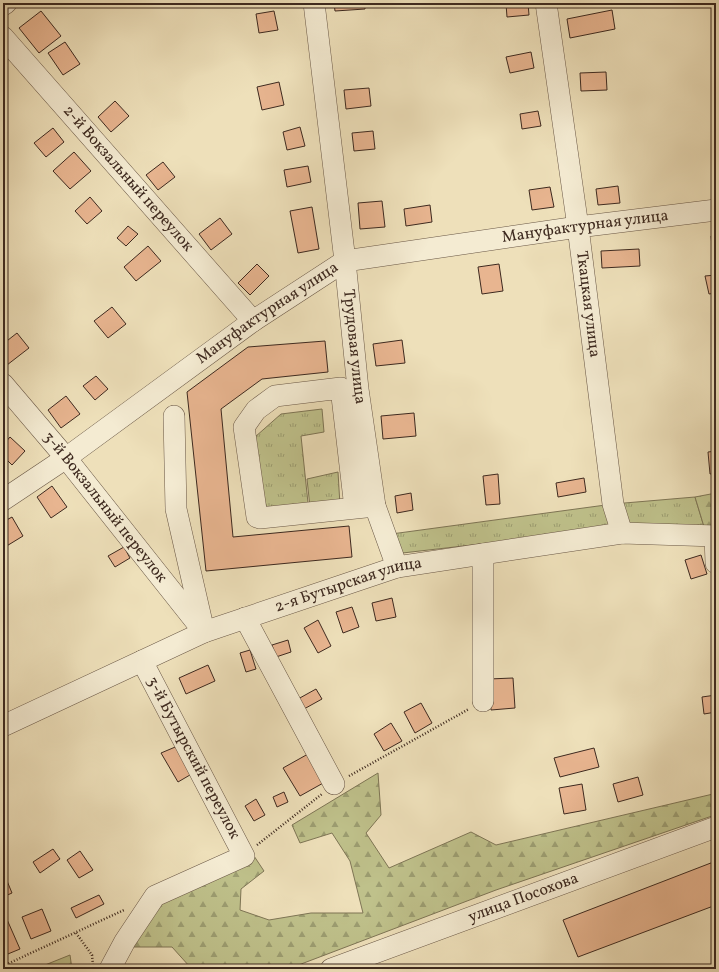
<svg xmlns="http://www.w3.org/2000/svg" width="719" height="972" font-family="Vollkorn,serif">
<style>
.grass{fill:url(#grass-tufts);stroke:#7e7555}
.forest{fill:url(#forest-firs);stroke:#7e7555}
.building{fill:#e8b590;stroke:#3d291f}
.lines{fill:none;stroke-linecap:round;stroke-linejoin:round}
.minor-casing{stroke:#695746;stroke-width:22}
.path{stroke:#3d291f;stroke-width:2.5;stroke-dasharray:1 2;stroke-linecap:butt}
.minor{stroke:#f4ebd2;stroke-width:21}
.labels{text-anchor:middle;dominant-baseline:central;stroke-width:3;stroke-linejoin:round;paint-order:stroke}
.street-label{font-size:16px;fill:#3d291f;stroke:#f4ebd2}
</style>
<defs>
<pattern id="grass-tufts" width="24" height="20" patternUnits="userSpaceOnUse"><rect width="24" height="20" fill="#bfc18b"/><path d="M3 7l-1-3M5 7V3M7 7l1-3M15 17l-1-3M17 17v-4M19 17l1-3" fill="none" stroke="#9c9d71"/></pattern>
<pattern id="forest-firs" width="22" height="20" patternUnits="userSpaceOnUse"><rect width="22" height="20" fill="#bfc18b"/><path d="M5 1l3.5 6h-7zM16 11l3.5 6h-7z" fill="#9c9d71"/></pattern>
</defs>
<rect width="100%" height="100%" fill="#eee0ba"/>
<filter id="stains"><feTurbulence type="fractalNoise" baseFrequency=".005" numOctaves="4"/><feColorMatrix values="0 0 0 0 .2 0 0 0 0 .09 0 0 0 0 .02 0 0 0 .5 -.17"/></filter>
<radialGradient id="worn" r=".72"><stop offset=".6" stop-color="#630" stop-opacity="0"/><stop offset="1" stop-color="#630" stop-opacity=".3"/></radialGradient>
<g class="grass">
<path d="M322,409L324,432L301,436L308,503L264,508L255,437L281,414Z"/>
<path d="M338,472L340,505L310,507L307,479Z"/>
<path d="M695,497L705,530L619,528L394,554L384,535L613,504Z"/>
</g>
<g class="forest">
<path d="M716,493V531L705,530L695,497Z"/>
<path d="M378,773L381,815L366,833L389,868L471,832L496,845L713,794L715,815L496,890L288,969H189L190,967L172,947H131L149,910L250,850L264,871L241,889L240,910L269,920L311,913H363L350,861L332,833L300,843L292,825Z"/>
<path d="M70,955L72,969H35Z"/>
</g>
<g class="building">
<path d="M334,3H365V9L335,11Z"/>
<path d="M528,3L529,15L507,17L506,4Z"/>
<path d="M612,10L615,29L570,38L567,19Z"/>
<path d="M41,11L61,36L39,53L19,28Z"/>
<path d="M274,11L278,30L259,33L256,14Z"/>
<path d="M65,42L80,64L63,75L48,53Z"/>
<path d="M531,52L534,68L510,73L506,57Z"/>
<path d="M606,72L607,90L581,91L580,73Z"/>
<path d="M279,82L284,105L262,110L257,87Z"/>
<path d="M369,88L371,106L346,109L344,90Z"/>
<path d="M115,101L129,116L111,132L98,117Z"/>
<path d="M538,111L541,126L522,129L520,114Z"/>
<path d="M300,127L305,146L287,150L283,132Z"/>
<path d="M53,128L64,142L46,157L34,143Z"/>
<path d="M373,131L375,149L354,151L352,133Z"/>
<path d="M74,152L91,171L70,189L53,171Z"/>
<path d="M163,162L175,177L158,190L146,175Z"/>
<path d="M308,166L311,182L287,187L284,170Z"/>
<path d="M618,186L620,203L598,205L596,189Z"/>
<path d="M550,187L554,207L532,210L529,190Z"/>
<path d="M90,197L102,211L87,224L75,211Z"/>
<path d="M382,201L385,227L360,229L358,203Z"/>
<path d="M430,205L432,222L406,226L404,209Z"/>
<path d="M312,207L319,249L298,253L290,211Z"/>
<path d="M220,218L232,234L211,250L199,234Z"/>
<path d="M128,226L138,234L126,246L117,238Z"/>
<path d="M716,235V257H713L711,236Z"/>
<path d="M148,246L161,261L136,281L124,267Z"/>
<path d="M639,249L640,266L602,268L601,251Z"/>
<path d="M257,264L269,276L250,295L238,283Z"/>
<path d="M499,264L503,291L482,294L478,267Z"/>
<path d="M716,275V293L709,294L705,276Z"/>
<path d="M112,307L126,324L108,338L94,321Z"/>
<path d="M17,333L29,348L7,365L3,361V344Z"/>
<path d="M402,340L405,363L376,366L373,344Z"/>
<path d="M325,341L328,372L262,379L221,409L233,537L349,526L352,557L206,571L187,392L248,347Z"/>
<path d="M96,376L108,389L95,400L83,386Z"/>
<path d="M66,396L80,414L61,428L48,410Z"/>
<path d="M414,413L416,436L383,439L381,416Z"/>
<path d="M10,437L25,451L12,465L3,456V445Z"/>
<path d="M716,451V473L710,474L708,452Z"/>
<path d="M498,474L500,504L486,505L483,476Z"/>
<path d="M584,478L586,492L558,497L556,483Z"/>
<path d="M52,486L67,507L51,518L37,497Z"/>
<path d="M411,493L413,510L397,513L395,496Z"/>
<path d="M12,517L23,536L5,547L3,544V522Z"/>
<path d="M124,547L130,558L115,567L108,556Z"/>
<path d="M701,555L707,574L691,579L685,560Z"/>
<path d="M392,598L396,617L376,621L372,603Z"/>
<path d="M352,607L359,627L343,633L336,612Z"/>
<path d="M318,620L331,646L318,653L304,628Z"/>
<path d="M288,640L291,652L276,657L272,645Z"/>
<path d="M250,650L256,669L246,672L240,653Z"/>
<path d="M208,665L215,681L186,694L179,678Z"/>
<path d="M513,678L515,708L491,710L489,679Z"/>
<path d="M316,689L322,699L304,709L298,699Z"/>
<path d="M716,695V712L704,714L702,697Z"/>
<path d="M421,703L432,723L415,733L404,712Z"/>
<path d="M391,723L402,741L384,751L374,734Z"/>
<path d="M180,745L195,772L178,782L161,753Z"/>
<path d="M594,748L599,767L560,777L554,758Z"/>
<path d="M308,754L325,782L300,796L283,768Z"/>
<path d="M638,777L643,795L618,802L613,784Z"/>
<path d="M582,784L586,810L564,814L559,788Z"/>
<path d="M284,792L288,802L277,807L273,797Z"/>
<path d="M256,799L265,815L254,821L245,806Z"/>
<path d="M53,849L60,859L40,873L33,862Z"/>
<path d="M80,851L93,870L79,878L67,860Z"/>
<path d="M716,861V905L578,957L563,920Z"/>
<path d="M5,876L12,893L3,897V877Z"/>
<path d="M99,895L104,904L76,918L71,908Z"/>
<path d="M42,909L51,931L31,939L22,917Z"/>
<path d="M3,915H5L20,949L3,956Z"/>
</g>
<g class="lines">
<g class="minor-casing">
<g id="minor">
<path id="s1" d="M314,3L345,261L358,389L375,506L397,567"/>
<path id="s2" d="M546,3L578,227L613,504L622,533"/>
<path d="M3,5L6,3"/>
<path id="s3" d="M3,37L253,321"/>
<path id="s4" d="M3,384L66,458L204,632"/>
<path d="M174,416L176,509L203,627"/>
<path id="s5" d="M3,500L66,458L253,321L345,261L578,227L716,210"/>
<path d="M355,508L341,388L275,396L256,410L244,427L257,517L260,518L375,506"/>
<path d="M715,536L716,563"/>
<path d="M245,618L334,784"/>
<path d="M483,701V554"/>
<path id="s6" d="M3,726L204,632L397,567L622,533L716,536"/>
<path d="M110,969L125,941L155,896L244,856L142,661"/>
<path id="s7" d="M331,969L716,827"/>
</g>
</g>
<g class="path">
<path d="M349,776L469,709"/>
<path d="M257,845L322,794"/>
<path d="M76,933L92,955L93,965"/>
<path d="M3,966L124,910"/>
</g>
<use href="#minor" class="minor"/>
</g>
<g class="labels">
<g class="street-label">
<text stroke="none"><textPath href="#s3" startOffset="189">2-й Вокзальный переулок</textPath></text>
<text stroke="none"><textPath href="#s5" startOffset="660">Мануфактурная улица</textPath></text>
<text stroke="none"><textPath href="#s2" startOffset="304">Ткацкая улица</textPath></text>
<text stroke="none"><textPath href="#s5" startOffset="324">Мануфактурная улица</textPath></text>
<text stroke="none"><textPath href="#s1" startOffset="346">Трудовая улица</textPath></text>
<text stroke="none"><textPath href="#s4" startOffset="160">3-й Вокзальный переулок</textPath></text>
<text stroke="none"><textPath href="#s6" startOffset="374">2-я Бутырская улица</textPath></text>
<text transform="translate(193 758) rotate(62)">3-й Бутырский переулок</text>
<text stroke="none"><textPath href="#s7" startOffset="205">улица Посохова</textPath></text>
</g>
</g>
<rect width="719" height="972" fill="none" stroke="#eee0ba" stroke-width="16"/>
<rect x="4" y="4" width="711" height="964" fill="none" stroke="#3d291f" stroke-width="2"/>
<rect x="8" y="8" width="703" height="956" fill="none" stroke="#3d291f"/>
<rect width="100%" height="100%" filter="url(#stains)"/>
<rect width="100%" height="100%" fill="url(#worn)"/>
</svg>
